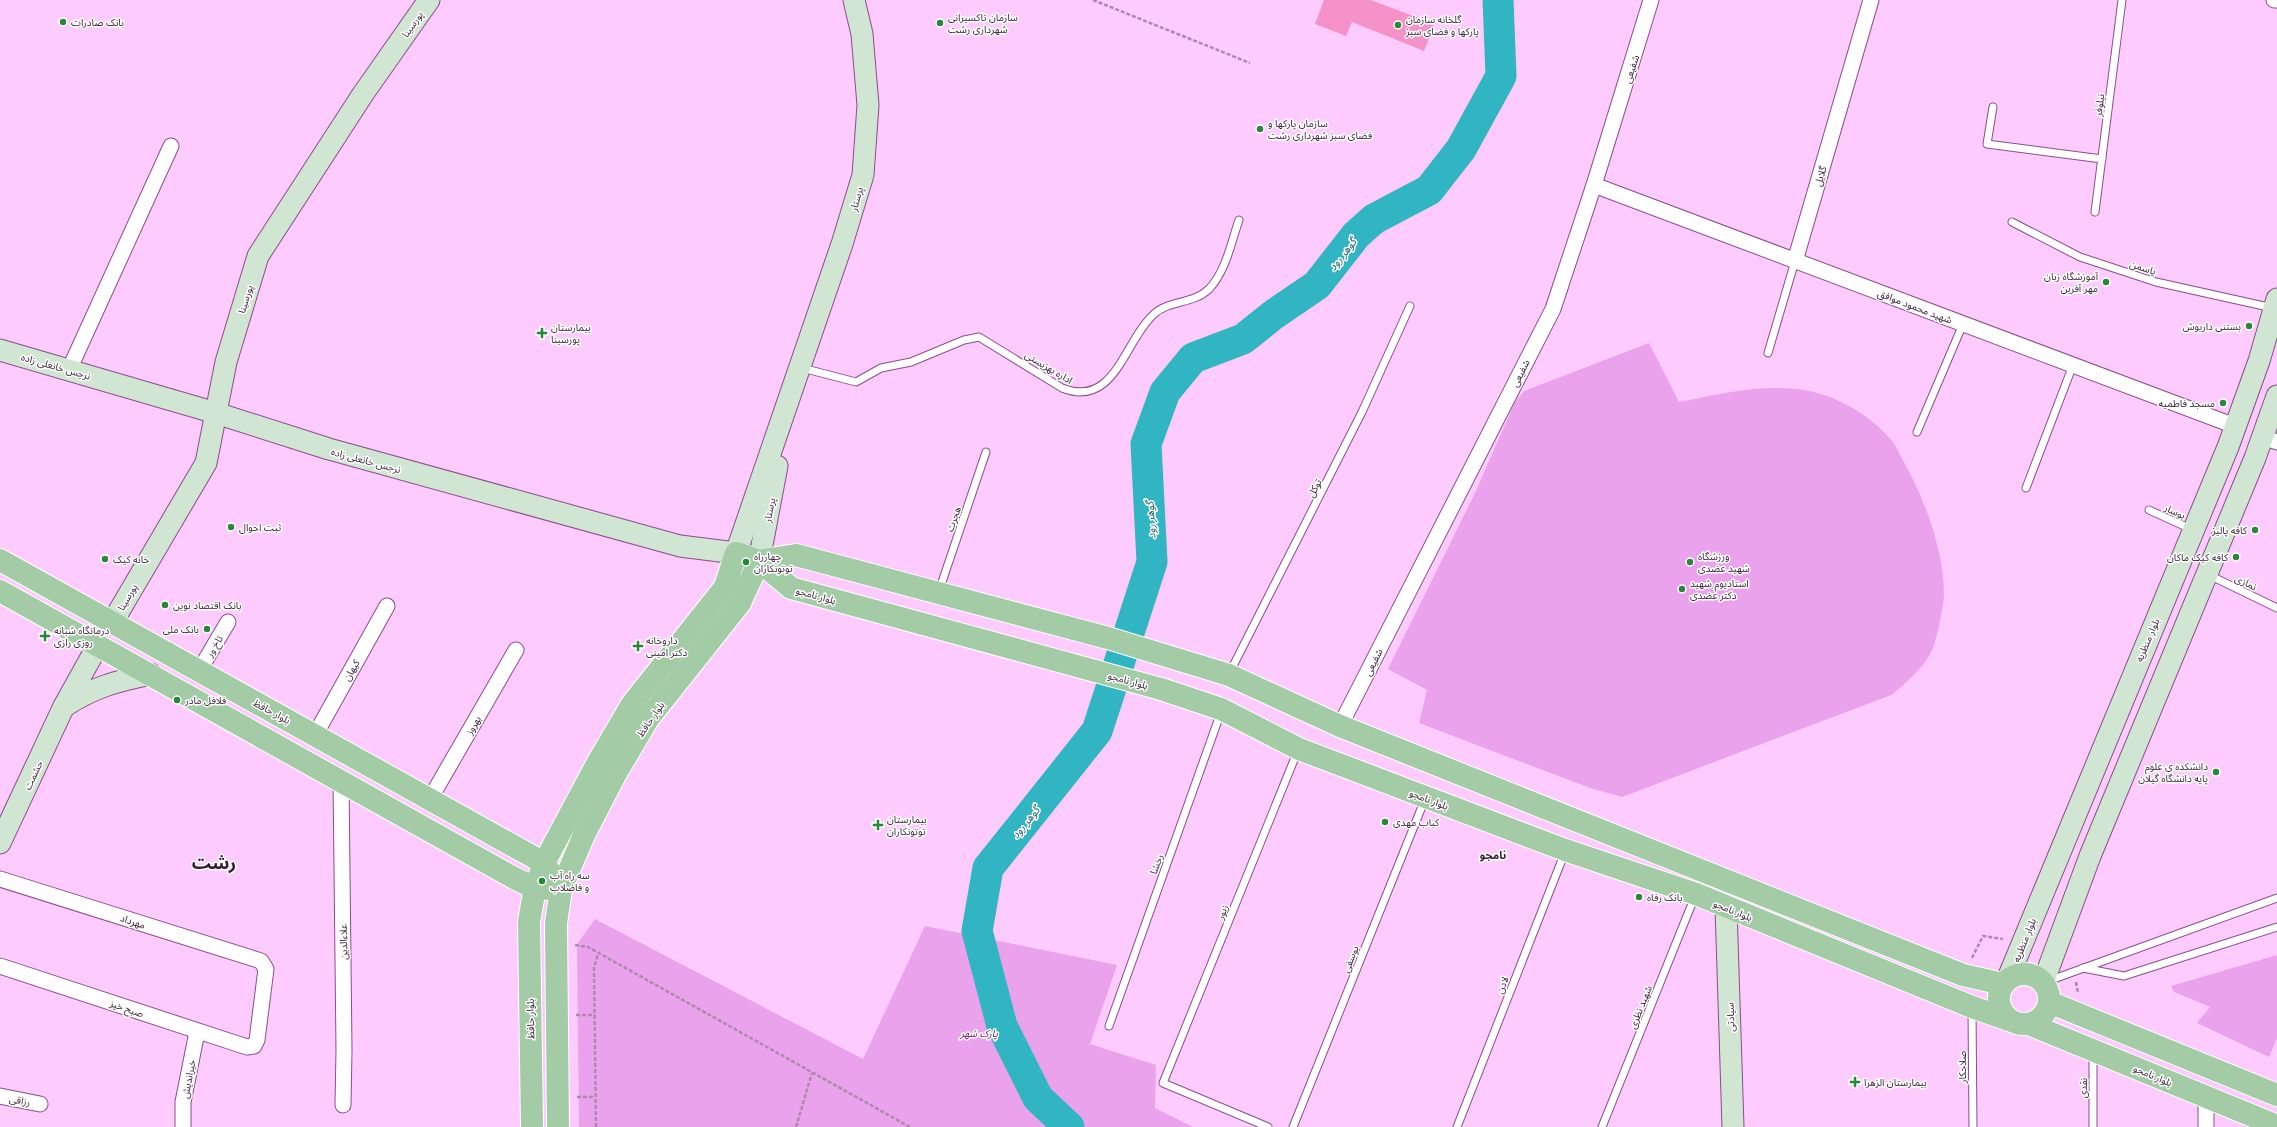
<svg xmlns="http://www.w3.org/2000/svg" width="2277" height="1127" font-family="'Playfair Display','Noto Sans Arabic',serif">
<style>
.green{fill:#eba2ec}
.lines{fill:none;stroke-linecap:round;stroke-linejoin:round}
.river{stroke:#31b5c3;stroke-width:31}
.building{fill:#f591c9}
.lane-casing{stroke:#874f88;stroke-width:9}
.street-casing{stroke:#874f88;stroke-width:17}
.secondary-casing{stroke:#874f88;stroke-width:23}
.primary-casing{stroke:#fff;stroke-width:24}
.path{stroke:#af87af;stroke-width:2.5;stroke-dasharray:4 2;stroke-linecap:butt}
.lane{stroke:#fff;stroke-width:7}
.street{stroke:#fff;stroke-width:15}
.secondary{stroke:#d1e5d3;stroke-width:21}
.primary{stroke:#a3cba6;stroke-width:22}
.poi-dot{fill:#298739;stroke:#fff;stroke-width:1.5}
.labels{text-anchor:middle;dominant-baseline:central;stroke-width:3;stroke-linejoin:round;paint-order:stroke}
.poi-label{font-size:10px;fill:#351d35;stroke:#fff;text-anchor:start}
.street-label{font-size:10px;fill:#351d35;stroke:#fff}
.park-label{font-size:10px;font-style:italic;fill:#6e0e72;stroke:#fff}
.water-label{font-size:11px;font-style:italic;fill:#1a5f67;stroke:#fff}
.neighbourhood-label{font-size:11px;font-weight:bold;fill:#351d35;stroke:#fff}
.town-label{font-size:18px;font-weight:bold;fill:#351d35;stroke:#fff}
</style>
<rect width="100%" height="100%" fill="#fecbfe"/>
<g class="green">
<path d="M1649,343L1679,402C1730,392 1787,377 1837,400C1859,410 1877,423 1892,441C1897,447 1900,456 1904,462C1925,500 1944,551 1944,594C1944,604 1937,639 1933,648C1926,666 1906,683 1891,695L1622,797L1590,788L1419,723L1427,690L1388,669L1474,495L1515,402L1524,391Z"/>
<path d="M595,919L863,1059L925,926L1117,965L1090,1044L1156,1065L1155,1108L1193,1127H579L577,944Z"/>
<path d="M2277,955V1038L2269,1057L2197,1023L2210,1007L2174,992L2171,986Z"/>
</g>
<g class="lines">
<path class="river" d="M1069,1127L1038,1098L1002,1026L977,931L988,868L1097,731L1152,562L1146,444L1165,392L1193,358L1243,339L1273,315L1317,285L1356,235L1374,219L1429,190L1461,149L1501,76L1498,0"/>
</g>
<path class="building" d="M1324,0H1371L1434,24L1424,51L1352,22L1346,36L1315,24Z"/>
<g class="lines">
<g class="lane-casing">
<g id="lane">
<path d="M1993,107L1987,144L2102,159"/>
<path d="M2095,212L2122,0"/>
<path d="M2012,222L2080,257L2156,282L2273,308"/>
<path d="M1768,353L1795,261"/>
<path d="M802,368L856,382L881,368L911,362L964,340L979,337L1062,388C1115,409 1124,341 1154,314C1169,300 1194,304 1209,289C1226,271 1231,243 1239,220"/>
<path d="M1917,432L1963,324"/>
<path d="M2026,488L2073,365"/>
<path d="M2149,510L2191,529"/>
<path d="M2209,575L2277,608"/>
<path d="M939,591L986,452"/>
<path d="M1230,672L1362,412L1410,306"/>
<path d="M2083,968L2124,976L2277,927"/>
<path d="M2048,981L2277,898"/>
<path d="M1972,1009L1973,1127"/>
<path d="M1109,1026L1221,712"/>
<path d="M2093,1053V1127"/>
<path d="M1268,1127L1163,1083L1298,750"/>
<path d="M1293,1127L1425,799"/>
<path d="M1457,1127L1565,852"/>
<path d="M1602,1127L1695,896"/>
</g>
</g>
<g class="street-casing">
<g id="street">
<path d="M2274,0H2277"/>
<path d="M1594,185L2235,426"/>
<path d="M1795,261L1871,0"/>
<path d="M69,370L171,146"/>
<path d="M2262,437L2277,442"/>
<path d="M199,671L228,622"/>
<path d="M1340,726L1553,309L1594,185L1651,0"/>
<path d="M315,735L387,606"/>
<path d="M341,780L344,1050L343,1105"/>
<path d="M430,799L516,650"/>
<path d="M0,879L261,961L266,969L257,1040L254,1046L247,1047L0,966"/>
<path d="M0,1096L40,1104"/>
<path d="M183,1127V1102L197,1032"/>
<path d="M2206,1127V1097"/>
</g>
</g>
<g class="secondary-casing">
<g id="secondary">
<path d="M0,350L216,413L329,449L680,546L736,553L842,244L863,175L868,105L862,34L854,0"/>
<path d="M759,561L777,466"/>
<path d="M112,623L206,463L226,362L258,256L363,94L429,0"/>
<path d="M65,706C94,687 117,681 151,674"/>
<path d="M0,843L64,706L98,645"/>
<path d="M1726,907L1733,1127"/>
<path d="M2008,978L2228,447L2259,361L2277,299"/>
<path d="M2043,983L2090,856L2255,458L2277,396"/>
</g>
</g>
<g class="primary-casing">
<g id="primary">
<path d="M0,560L544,863L561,889"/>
<path d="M759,561L796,555L1108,638L1229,675L1340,726L1963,975L2003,984"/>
<path d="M0,591L514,878L535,888L550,889"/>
<circle cx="2024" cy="999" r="25"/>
<path d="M2049,1002L2277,1095"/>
<path d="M2029,1024L2277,1126"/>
<path d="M532,1127L529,921L535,888L544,863L598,762L632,704L725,587L736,553L759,561L791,588L1161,689L1221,709L1299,749L1565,850L1696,894L1972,1007L2009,1020"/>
<path d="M558,1127L556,923L561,889L584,835L615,775L648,719L740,603L759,561"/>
</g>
</g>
<g class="path">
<path d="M1093,0L1250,63"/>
<path d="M575,945L588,947L910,1127"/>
<path d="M1972,958L1983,936L2003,939"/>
<path d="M2076,982L2078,993"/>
<path d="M576,1015H595"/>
<path d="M577,1097H595"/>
<path d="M596,1127L594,968L598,954"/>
<path d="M796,1127L812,1073"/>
</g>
<use href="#lane" class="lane"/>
<use href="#street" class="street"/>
<use href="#secondary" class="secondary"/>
<use href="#primary" class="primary"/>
</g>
<g class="poi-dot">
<circle cx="63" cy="22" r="4"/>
<circle cx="940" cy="23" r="4"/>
<circle cx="1398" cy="25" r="4"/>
<circle cx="1260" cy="129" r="4"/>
<circle cx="2106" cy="282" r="4"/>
<circle cx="2249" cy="326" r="4"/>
<path d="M540 327h4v4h4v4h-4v4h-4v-4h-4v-4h4z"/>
<circle cx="2223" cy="403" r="4"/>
<circle cx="231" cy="527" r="4"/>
<circle cx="2255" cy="530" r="4"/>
<circle cx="2236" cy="557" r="4"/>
<circle cx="105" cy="559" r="4"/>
<circle cx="746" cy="562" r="4"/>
<circle cx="1690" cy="562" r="4"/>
<circle cx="1682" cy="589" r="4"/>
<circle cx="165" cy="605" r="4"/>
<circle cx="207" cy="629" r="4"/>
<path d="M43 630h4v4h4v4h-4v4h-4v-4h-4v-4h4z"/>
<path d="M636 640h4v4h4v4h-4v4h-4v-4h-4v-4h4z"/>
<circle cx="177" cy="700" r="4"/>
<circle cx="2216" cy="772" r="4"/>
<circle cx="1385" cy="822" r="4"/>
<path d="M876 819h4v4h4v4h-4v4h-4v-4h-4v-4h4z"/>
<circle cx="542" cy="881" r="4"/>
<circle cx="1639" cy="897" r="4"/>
<path d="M1853 1076h4v4h4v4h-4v4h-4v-4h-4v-4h4z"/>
</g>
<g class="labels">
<g class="poi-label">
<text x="948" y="17">سازمان تاکسیرانی<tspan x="948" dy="12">شهرداری رشت</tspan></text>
<text x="1406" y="19">گلخانه سازمان<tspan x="1406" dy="12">پارکها و فضای سبز</tspan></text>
<text x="71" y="22">بانک صادرات</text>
<text x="1268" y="123">سازمان پارکها و<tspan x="1268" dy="12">فضای سبز شهرداری رشت</tspan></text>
<text x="2098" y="276" text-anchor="end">آموزشگاه زبان<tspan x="2098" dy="12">مهر آفرین</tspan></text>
<text x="2241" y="326" text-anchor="end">بستنی داریوش</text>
<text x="551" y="327">بیمارستان<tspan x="551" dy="12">پورسینا</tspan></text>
<text x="2215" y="403" text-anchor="end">مسجد فاطمیه</text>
<text x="239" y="527">ثبت احوال</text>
<text x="2247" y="530" text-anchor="end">کافه پالیز</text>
<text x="754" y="556">چهارراه<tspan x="754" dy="12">توتونکاران</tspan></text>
<text x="1698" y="556">ورزشگاه<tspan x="1698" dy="12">شهید عضدی</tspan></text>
<text x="2228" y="557" text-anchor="end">کافه کیک ماکان</text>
<text x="113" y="559">خانه کیک</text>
<text x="1690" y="583">استادیوم شهید<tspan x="1690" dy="12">دکتر عضدی</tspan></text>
<text x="173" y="605">بانک اقتصاد نوین</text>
<text x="199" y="629" text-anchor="end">بانک ملی</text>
<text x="54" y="630">درمانگاه شبانه<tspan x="54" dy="12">روزی رازی</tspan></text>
<text x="646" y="640">داروخانه<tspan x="646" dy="12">دکتر امینی</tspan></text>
<text x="185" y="700">فلافل مادر</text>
<text x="2208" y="766" text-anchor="end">دانشکده ی علوم<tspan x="2208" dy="12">پایه دانشگاه گیلان</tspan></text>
<text x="887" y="819">بیمارستان<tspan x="887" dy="12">توتونکاران</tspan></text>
<text x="1393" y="822">کباب مهدی</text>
<text x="550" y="875">سه راه آب<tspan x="550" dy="12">و فاضلاب</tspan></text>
<text x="1647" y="897">بانک رفاه</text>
<text x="1864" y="1082">بیمارستان الزهرا</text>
</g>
<g class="street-label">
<text transform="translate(412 24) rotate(-55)">پورسینا</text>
<text transform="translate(1631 69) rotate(-72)">شفیعی</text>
<text transform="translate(2099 105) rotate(-83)">نیلوفر</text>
<text transform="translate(1820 176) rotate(-74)">گلایل</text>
<text transform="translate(856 199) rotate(-74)">پرستار</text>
<text transform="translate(2143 267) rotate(18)">یاسمن</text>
<text transform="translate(245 299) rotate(-73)">پورسینا</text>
<text transform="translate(1915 306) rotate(21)">شهید محمود موافق</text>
<text transform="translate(56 366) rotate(16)">نرجس خانعلی زاده</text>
<text transform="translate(1049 367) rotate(31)">اداره بهزیستی</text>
<text transform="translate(1520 373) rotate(-63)">شفیعی</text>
<text transform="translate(366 460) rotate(15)">نرجس خانعلی زاده</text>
<text transform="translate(1314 488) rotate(-63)">توکل</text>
<text transform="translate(769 510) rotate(-79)">پرستار</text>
<text transform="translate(2175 511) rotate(24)">بوسار</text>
<text transform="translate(953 519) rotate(-71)">هجرت</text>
<text transform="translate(2246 582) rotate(26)">نمازی</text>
<text transform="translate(816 595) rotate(15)">بلوار نامجو</text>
<text transform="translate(127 597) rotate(-60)">پورسینا</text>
<text transform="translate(2147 640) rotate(-67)">بلوار منظریه</text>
<text transform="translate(214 646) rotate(-59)">تاخ ور</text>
<text transform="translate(1373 662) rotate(-63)">شفیعی</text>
<text transform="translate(351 670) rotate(-61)">کیهان</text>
<text transform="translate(1128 680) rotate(15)">بلوار نامجو</text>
<text transform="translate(272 711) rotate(29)">بلوار حافظ</text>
<text transform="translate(650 719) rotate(-55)">بلوار حافظ</text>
<text transform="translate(473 725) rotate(-60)">بهروز</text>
<text transform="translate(33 775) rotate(-65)">حشمت</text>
<text transform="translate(1429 799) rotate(21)">بلوار نامجو</text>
<text transform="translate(1156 864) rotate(-70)">رخشا</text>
<text transform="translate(1733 910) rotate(22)">بلوار نامجو</text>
<text transform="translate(1222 912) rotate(-68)">زیور</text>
<text transform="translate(133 921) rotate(18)">مهرداد</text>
<text transform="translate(2024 940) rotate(-68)">بلوار منظریه</text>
<text transform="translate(343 942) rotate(-91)">علاءالدین</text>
<text transform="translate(1350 959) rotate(-68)">یوسفی</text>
<text transform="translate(1502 985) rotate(-69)">لادن</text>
<text transform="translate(1640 1007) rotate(-68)">شهید نظری</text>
<text transform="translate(127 1008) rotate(19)">صبح خیز</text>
<text transform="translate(1730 1017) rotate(-92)">سیادتی</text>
<text transform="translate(530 1019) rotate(-91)">بلوار حافظ</text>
<text transform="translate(1962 1067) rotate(-90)">صلاحکار</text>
<text transform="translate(2153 1075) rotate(23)">بلوار نامجو</text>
<text transform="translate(188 1079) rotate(-79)">خیراندیش</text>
<text transform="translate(2083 1088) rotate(-90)">نقدی</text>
<text transform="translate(20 1100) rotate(11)">رزاقی</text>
</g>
<g class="park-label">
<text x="979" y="1033">پارک شهر</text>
</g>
<g class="water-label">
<text transform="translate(1342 254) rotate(-52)">گوهر رود</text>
<text transform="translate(1150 520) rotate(-93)">گوهر رود</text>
<text transform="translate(1025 822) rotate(-51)">گوهر رود</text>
</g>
<g class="neighbourhood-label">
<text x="1493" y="854">نامجو</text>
</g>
<g class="town-label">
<text x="214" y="862">رشت</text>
</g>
</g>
</svg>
